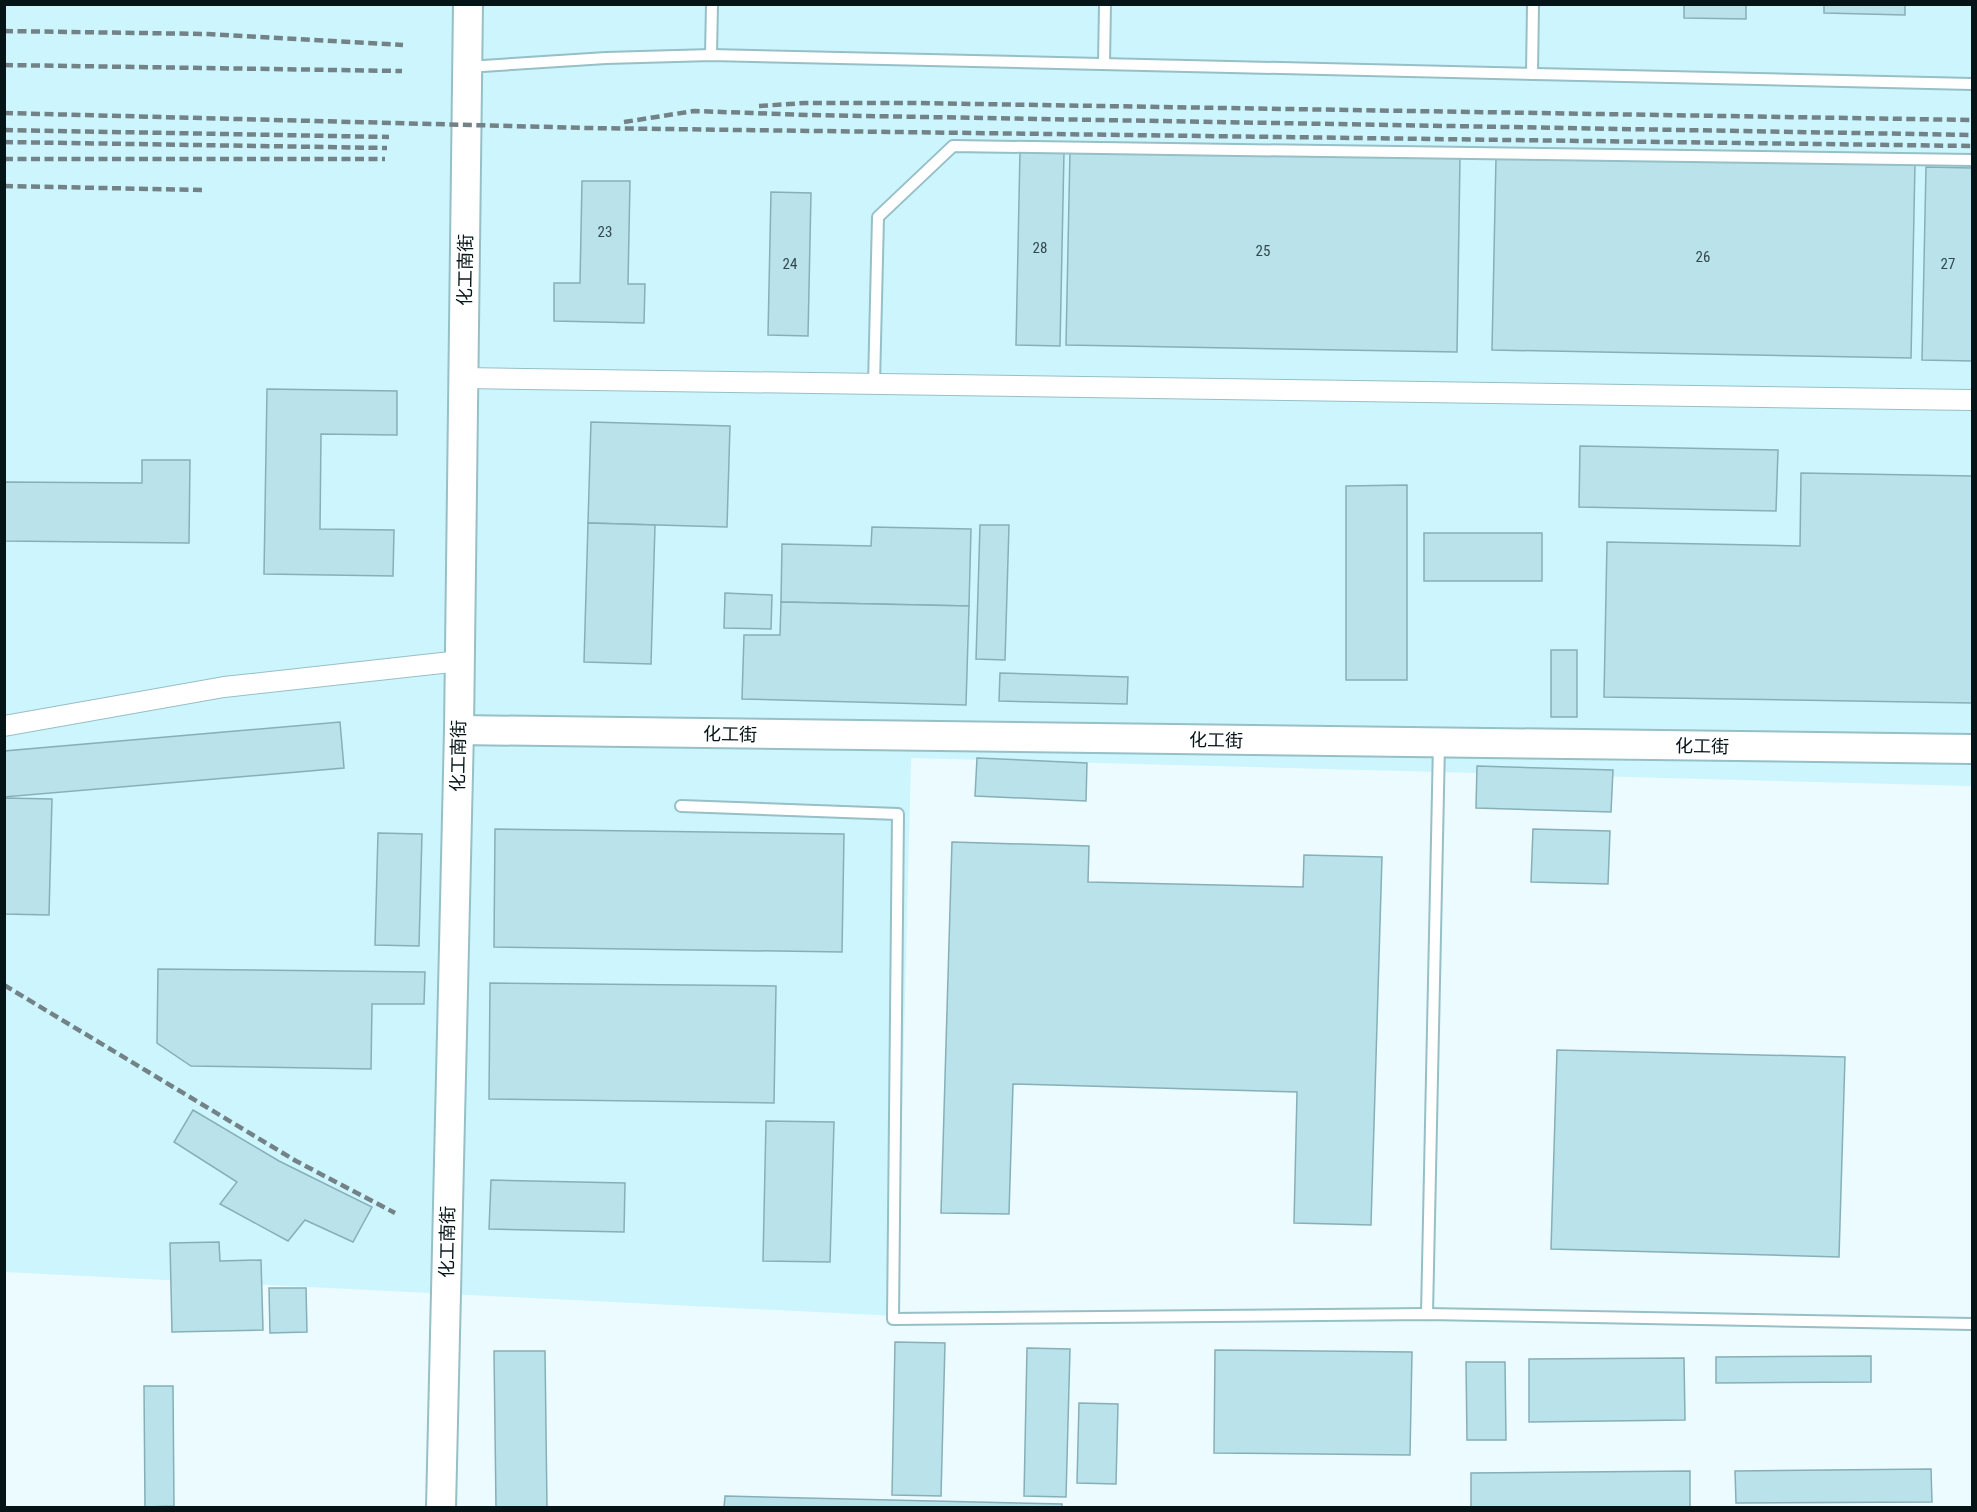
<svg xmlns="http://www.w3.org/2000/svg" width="1977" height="1512" font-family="'Roboto Condensed','Noto Sans SC',sans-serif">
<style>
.built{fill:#ccf5fd}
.building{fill:#b9e2eb;stroke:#87afb7;stroke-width:1.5}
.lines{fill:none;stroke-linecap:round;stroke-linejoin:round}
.lane-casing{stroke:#96bfc6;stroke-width:14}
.street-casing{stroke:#96bfc6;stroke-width:22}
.secondary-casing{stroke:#96bfc6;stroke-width:32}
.lane{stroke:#fff;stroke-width:10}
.street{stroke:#fff;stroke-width:20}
.secondary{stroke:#fff;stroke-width:28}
.rail{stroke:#738286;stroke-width:4.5;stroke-dasharray:9 4.5;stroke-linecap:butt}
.labels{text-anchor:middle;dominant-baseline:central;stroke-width:6;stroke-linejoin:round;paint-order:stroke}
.number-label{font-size:15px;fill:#32484c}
.street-label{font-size:18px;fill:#051417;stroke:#fff}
</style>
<rect width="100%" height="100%" fill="#ebfbff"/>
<path class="built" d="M5,5H1972V786L911,758L897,1316L5,1272Z"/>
<g class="building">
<path d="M1684,4H1746V19L1684,18Z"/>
<path d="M1824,4H1905V15L1824,13Z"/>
<path d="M1070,150L1460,157L1457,352L1066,345Z"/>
<path d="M1020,151L1064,152L1060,346L1016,345Z"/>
<path d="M1496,157L1915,164L1911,358L1492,350Z"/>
<path d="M1926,167L1972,168V361L1922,360Z"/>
<path d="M582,181H630L628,284H645L644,323L554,321V283H580Z"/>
<path d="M771,192L811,193L808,336L768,335Z"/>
<path d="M267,389L397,391V435L321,434L320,529L394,530L393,576L264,574Z"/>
<path d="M591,422L730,426L727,527L588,523Z"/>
<path d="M1580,446L1778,450L1776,511L1579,507Z"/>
<path d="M142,460H190L189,543L4,541V482L142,483Z"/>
<path d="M1801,473L1972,476V703L1604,697L1607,542L1800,546Z"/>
<path d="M1407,485V680H1346V486Z"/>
<path d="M588,523L655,525L651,664L584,662Z"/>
<path d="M980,525H1009L1005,660L976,659Z"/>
<path d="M872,527L971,529L969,606L781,602L782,544L871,546Z"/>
<rect x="1424" y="533" width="118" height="48"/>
<path d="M725,593L772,595L771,629L724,628Z"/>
<path d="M781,602L969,606L966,705L742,699L744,635H780Z"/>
<rect x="1551" y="650" width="26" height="67"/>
<path d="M1000,673L1128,677L1127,704L999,701Z"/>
<path d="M340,722L344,768L4,797V751Z"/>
<path d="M977,758L1087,763L1086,801L975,796Z"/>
<path d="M1477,766L1613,770L1611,812L1476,808Z"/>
<path d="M4,798L52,799L49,915L4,914Z"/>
<path d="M495,829L844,834L842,952L494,947Z"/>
<path d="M1533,829L1610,831L1608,884L1531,882Z"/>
<path d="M378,833L422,834L419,946L375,945Z"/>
<path d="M952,842L1089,846L1088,882L1303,887L1304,855L1382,857L1371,1225L1294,1223L1297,1092L1013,1084L1009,1214L941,1213Z"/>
<path d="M158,969L425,972L424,1004H372L371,1069L191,1066L157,1043Z"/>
<path d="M490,983L776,986L774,1103L489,1099Z"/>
<path d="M1557,1050L1845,1057L1839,1257L1551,1249Z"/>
<path d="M193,1110L279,1161L372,1207L353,1242L305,1220L288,1241L220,1204L237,1182L174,1142Z"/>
<path d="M766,1121L834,1122L830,1262L763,1261Z"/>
<path d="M491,1180L625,1183L624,1232L489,1229Z"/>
<path d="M219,1242L220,1261L261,1260L263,1330L172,1332L170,1243Z"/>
<path d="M269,1288H306L307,1332L270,1333Z"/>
<path d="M895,1342L945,1343L941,1496L892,1495Z"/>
<path d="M1027,1348L1070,1349L1066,1497L1024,1496Z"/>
<path d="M1215,1350L1412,1352L1410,1455L1214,1453Z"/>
<path d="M494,1351H545L547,1508H496Z"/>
<path d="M1871,1356V1382L1716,1383V1357Z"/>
<path d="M1684,1358L1685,1420L1529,1422V1359Z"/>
<path d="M1466,1362H1505L1506,1440H1467Z"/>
<path d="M144,1386H173L174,1506L145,1507Z"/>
<path d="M1079,1403L1118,1404L1116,1484L1077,1483Z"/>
<path d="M1931,1469L1932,1502L1736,1503L1735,1471Z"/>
<path d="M1690,1471V1508H1471V1473Z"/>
<path d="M725,1496L1062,1504V1508H724Z"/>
</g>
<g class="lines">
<g class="lane-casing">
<g id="lane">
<path d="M711,55L712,4"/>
<path d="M1104,64L1105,4"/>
<path d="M467,67L606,58L711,55L1972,84"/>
<path d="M1532,74L1533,4"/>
<path d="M874,384L878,217L953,146L1972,160"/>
<path d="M681,806L898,814L893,1319L1427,1314L1972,1324"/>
<path d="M1427,1314L1439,744"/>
</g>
</g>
<g class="street-casing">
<g id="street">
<path d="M464,378L1972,400"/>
<path d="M4,726L224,687L460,661"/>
</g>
</g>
<g class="secondary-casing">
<g id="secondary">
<path d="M459,730L1972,749"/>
<path d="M441,1508L459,730L468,4"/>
</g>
</g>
<use href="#lane" class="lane"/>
<use href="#street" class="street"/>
<use href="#secondary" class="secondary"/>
<g class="rail">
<path d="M4,31L208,34L403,45"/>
<path d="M4,65L402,71"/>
<path d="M759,106L805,103H914L1972,120"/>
<path d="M4,113L588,128L1972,146"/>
<path d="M624,122L694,111L809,115L1972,135"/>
<path d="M4,130L389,137"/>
<path d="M4,142L387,148"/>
<path d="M4,159H385"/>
<path d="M4,186L202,190"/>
<path d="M4,985L296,1161L395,1213"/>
</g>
</g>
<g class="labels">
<g class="number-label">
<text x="605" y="232">23</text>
<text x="1040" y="248">28</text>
<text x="1263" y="251">25</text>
<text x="1703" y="257">26</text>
<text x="790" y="264">24</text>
<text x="1948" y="264">27</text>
</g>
<g class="street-label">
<text transform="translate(465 270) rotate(-89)">化工南街</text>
<text transform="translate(730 734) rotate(1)">化工街</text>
<text transform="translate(1216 740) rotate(1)">化工街</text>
<text transform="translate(1702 746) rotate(1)">化工街</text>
<text transform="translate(458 756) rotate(-89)">化工南街</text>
<text transform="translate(447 1242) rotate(-89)">化工南街</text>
</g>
</g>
<rect width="1977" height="1512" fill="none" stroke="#051417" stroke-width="12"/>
</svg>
